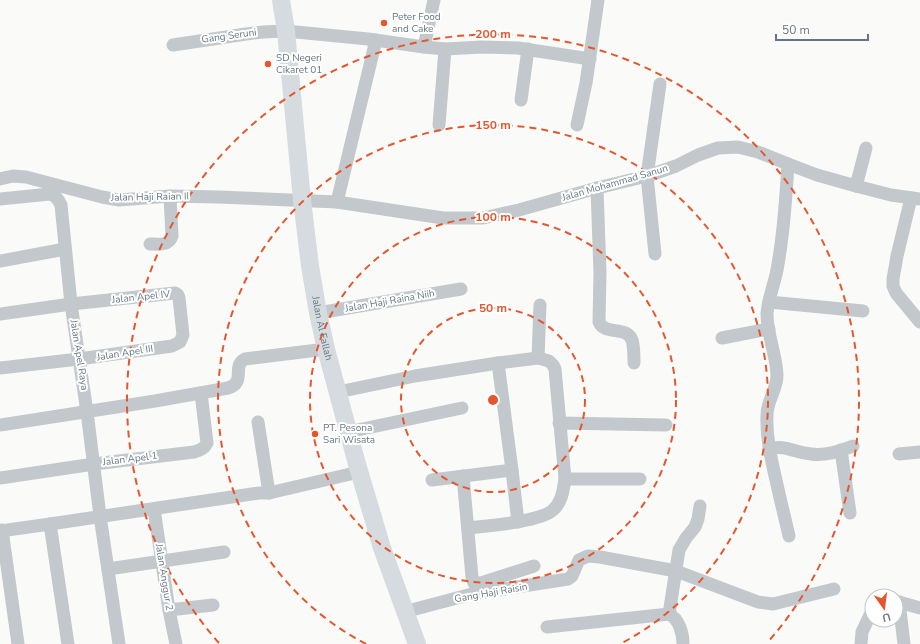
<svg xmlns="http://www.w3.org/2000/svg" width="920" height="644" font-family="'Nunito Sans',sans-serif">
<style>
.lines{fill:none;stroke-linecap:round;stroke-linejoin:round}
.street{stroke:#c3c8cc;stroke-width:13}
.secondary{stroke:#d6dbdf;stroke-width:18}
.ring{fill:none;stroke:#e4572e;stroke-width:2;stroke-dasharray:7 5}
.poi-dot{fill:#e4572e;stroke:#fff;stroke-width:1.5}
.labels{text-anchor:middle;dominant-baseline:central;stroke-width:4;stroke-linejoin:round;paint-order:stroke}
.poi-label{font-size:10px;fill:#657683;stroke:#fff;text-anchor:start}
.street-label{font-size:10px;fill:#657683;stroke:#fff}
.centre{fill:#e4572e;stroke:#fff;stroke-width:2}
.ring-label{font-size:12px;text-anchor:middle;font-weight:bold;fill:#e4572e;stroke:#fff;stroke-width:4;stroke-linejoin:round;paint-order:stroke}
</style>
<rect width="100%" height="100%" fill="#fafaf8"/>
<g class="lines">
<g class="street">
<path d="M173,45L246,34L263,32L286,31L368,39L424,47L445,49L482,47L518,48L590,59"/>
<path d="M424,47L434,0"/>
<path d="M521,100L528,49"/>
<path d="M439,125L445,49"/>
<path d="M577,125L586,83L598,0"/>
<path d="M788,164C786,198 784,231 778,264C776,281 768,297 767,314C767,334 776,354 777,374C778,388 767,400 767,415C766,437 771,459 776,480C780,499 785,518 789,536"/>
<path d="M0,179L13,176L26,177L102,197L119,200L170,196L218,197L337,202L443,218H483L519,210L597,188L647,176L676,166L698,155L718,148L738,147L758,152L788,164L817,175L856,186L891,195L920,199"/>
<path d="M856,186L866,148"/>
<path d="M597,188L600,273L599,322C605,336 626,325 632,340C634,346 634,355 634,363"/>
<path d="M911,198L897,256L893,279V286L896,293L920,322"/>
<path d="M0,199L50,194C56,196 58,199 61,205L71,304L87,412L100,516L119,644"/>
<path d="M337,202L376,40"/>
<path d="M150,244C159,244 169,246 172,236L170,196"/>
<path d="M655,254L647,176L660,84"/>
<path d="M0,261L65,249"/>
<path d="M769,302L863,311"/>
<path d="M318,313L461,289"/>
<path d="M0,314L71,304L175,293L178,295L179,298L183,335L180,342L172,346L79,359L0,368"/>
<path d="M722,338L769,329"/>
<path d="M538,358L540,305"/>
<path d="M338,392L415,376L498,363L538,358L549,361L553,365L555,369L565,479C563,491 562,502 553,510C540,522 487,526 468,528"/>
<path d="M258,422L269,493"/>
<path d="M559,423L666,425"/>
<path d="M0,425L155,401L228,388C247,382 231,366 245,359L326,349"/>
<path d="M348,432L462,408"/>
<path d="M769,449C785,444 795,453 811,454C826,456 840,451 853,446"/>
<path d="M841,450L850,513"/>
<path d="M899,454L920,452"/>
<path d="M512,470L518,522"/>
<path d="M463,476L472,577L474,583H481L534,566"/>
<path d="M0,478L94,464L194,452C200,450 204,449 207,443L201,393"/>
<path d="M565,479H640"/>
<path d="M432,480L512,470L498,363"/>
<path d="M154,509L169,610L176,644"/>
<path d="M50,524L68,644"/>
<path d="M2,530L18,644"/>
<path d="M0,531L50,524L259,493H269L359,472"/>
<path d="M108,569L224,552"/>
<path d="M896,602H899L920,608"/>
<path d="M899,602L904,644"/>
<path d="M169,610L213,605"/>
<path d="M404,612L472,594L568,579L572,576L579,560L588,556L600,557L676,571L758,602L773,604L834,589"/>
<path d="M669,614L679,550L686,538L695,527L698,519L700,506"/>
<path d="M547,627L669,614C679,619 683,633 683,644"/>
<path d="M861,644L862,632L870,615L872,613"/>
</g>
<path class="secondary" id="s1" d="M281,0L286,31L302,200L310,266L318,313L326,349L357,464L382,548L417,644"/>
</g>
<g class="ring">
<circle cx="493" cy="400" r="92"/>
<circle cx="493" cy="400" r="183"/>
<path d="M366 644A275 275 0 1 1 620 644"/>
<path d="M219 643A366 366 0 1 1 767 643"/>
</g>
<g class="poi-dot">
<circle cx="384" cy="23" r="4"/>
<circle cx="268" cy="64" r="4"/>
<circle cx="315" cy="434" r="4"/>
</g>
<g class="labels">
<g class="poi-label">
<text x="392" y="17">Peter Food<tspan x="392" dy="12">and Cake</tspan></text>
<text x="276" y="58">SD Negeri<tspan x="276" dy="12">Cikaret 01</tspan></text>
<text x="323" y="428">PT. Pesona<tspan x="323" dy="12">Sari Wisata</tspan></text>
</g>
<g class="street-label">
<text transform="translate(229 36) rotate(-8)">Gang Seruni</text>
<text transform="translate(615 183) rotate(-16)">Jalan Mohammad Sanun</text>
<text transform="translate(150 197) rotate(-1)">Jalan Haji Raian II</text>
<text transform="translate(141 297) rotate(-6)">Jalan Apel IV</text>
<text transform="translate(390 301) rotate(-10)">Jalan Haji Raina Niih</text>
<text stroke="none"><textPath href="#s1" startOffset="331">Jalan Al Fallah</textPath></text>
<text transform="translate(125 353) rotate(-9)">Jalan Apel III</text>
<text transform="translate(79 355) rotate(81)">Jalan Apel Raya</text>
<text transform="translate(130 459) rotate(-7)">Jalan Apel 1</text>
<text transform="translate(164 577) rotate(81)">Jalan Anggur 2</text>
<text transform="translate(491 593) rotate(-10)">Gang Haji Raisin</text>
</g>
</g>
<circle cx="493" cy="400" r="6" class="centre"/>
<g class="ring-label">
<text x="493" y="38">200 m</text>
<text x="493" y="129">150 m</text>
<text x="493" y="221">100 m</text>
<text x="493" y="312">50 m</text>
</g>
<g transform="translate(884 608) rotate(166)"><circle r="19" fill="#ffffff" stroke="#c1c8cd"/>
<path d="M0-3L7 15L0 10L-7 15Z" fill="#e4572e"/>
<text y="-6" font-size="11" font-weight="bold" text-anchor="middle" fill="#657683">U</text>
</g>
<path d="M776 34v6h92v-6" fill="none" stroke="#657683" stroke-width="2"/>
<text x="782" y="34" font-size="12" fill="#657683" stroke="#ffffff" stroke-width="3" paint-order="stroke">50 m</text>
</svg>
